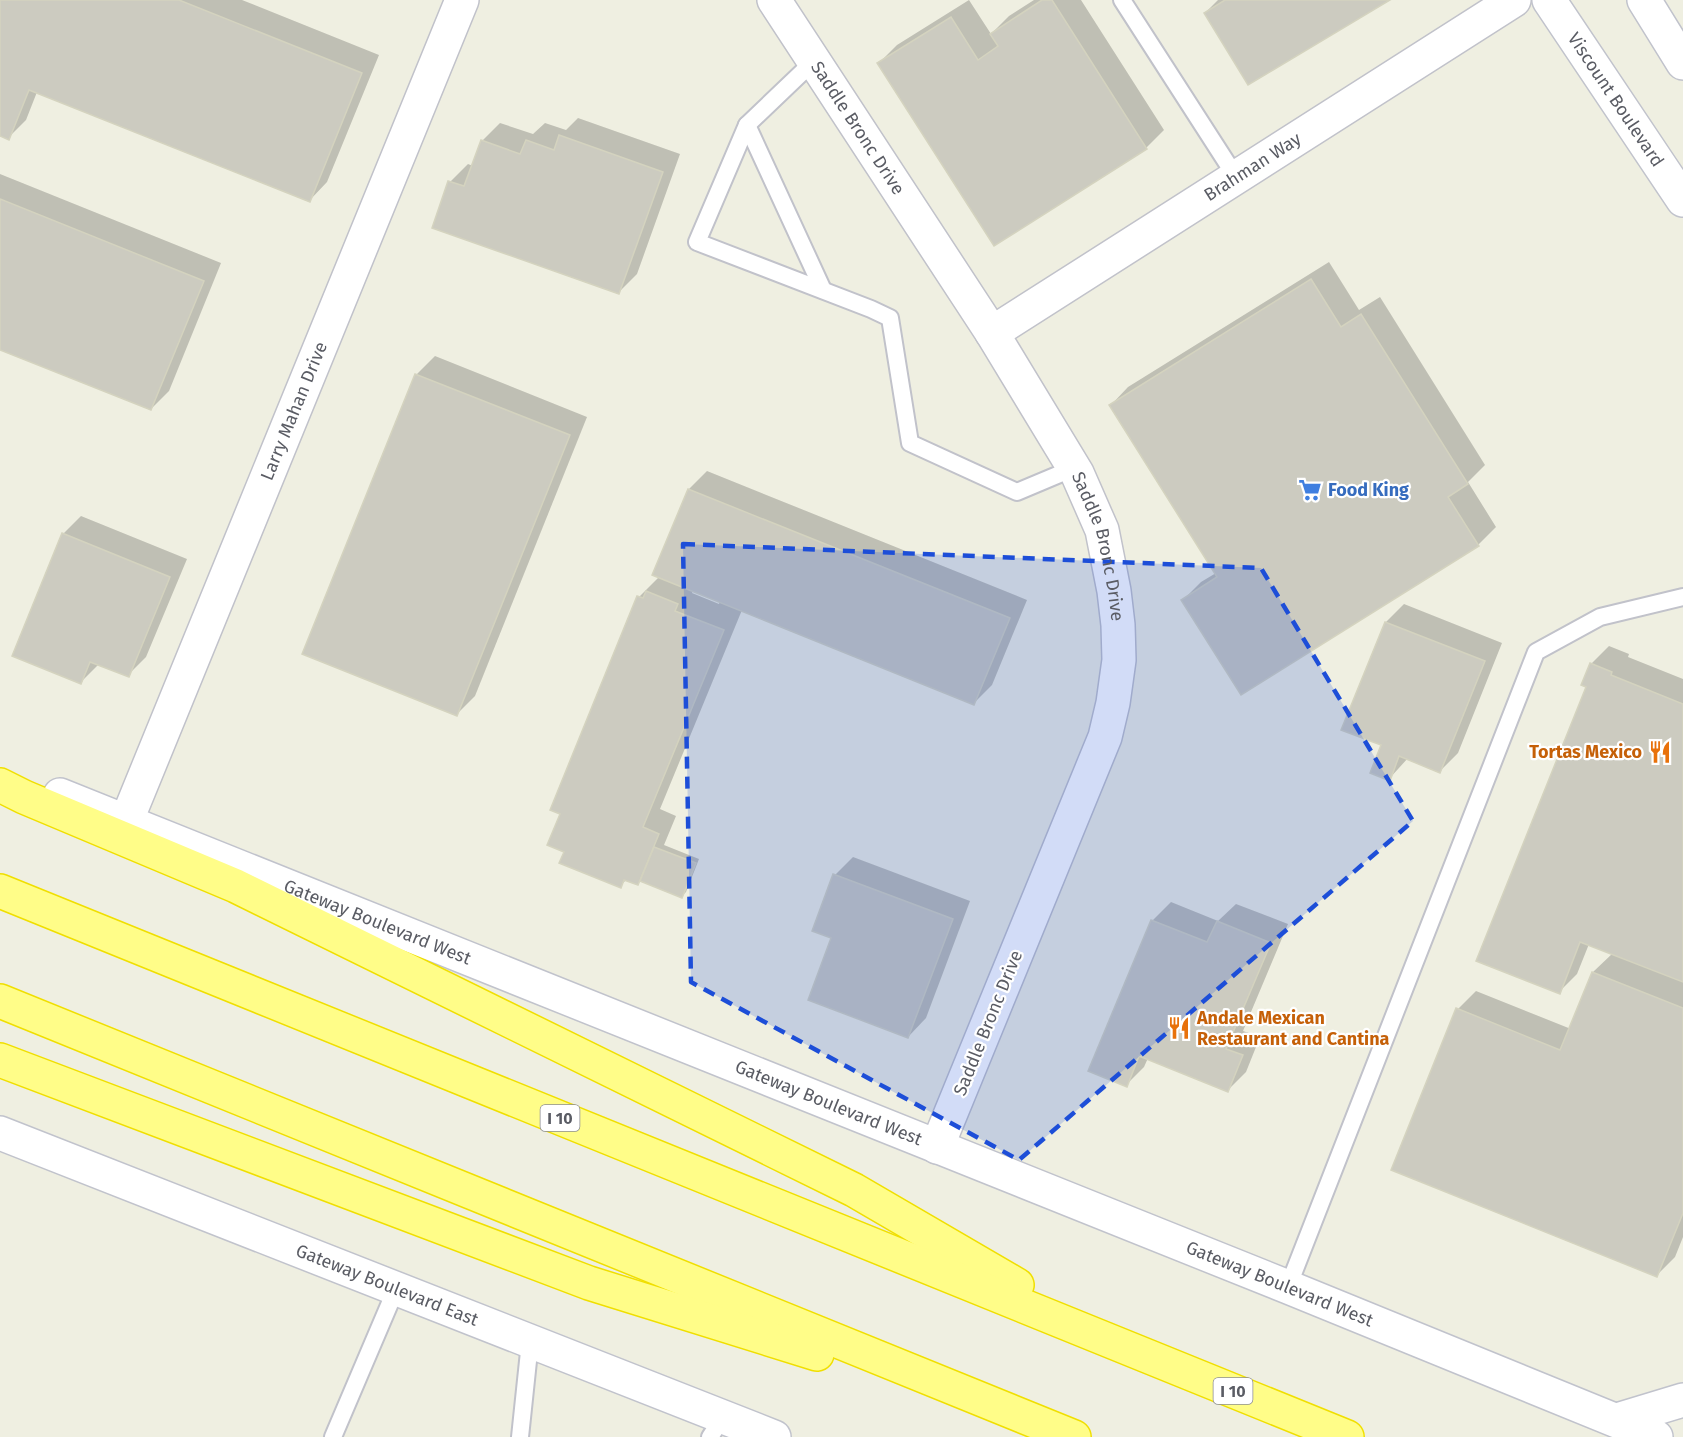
<svg xmlns="http://www.w3.org/2000/svg" width="1683" height="1437" font-family="'Fira Sans',sans-serif">
<style>
.shadow{fill:#0003;fill-rule:evenodd}
.building{fill:#cccbc0;stroke:#d4d3bf;stroke-width:1.5}
.lines{fill:none;stroke-linecap:round;stroke-linejoin:round}
.service-casing{stroke:#c1c2ca;stroke-width:20}
.minor-casing{stroke:#c1c2ca;stroke-width:36}
.secondary-casing{stroke:#c1c3cc;stroke-width:36}
.motorway-casing{stroke:#f0df00;stroke-width:36}
.service{stroke:#fff;stroke-width:16}
.minor{stroke:#fff;stroke-width:33}
.secondary{stroke:#fff;stroke-width:33}
.motorway{stroke:#fffd88;stroke-width:33}
.marked{fill:#1d4ed8;fill-opacity:0.2;stroke:#1d4ed8;stroke-width:4.5;stroke-dasharray:12 8;stroke-linejoin:round}
.labels{text-anchor:middle;dominant-baseline:central;stroke-width:4.5;stroke-linejoin:round;paint-order:stroke}
.shield{fill:#fff;stroke:#8c8d92;stroke-width:1.5}
.shield-label{font-size:16px;font-weight:bold;fill:#5a5c64}
.street-label{font-size:18px;fill:#5a5c64;stroke:#fff}
.shop-label{font-size:18px;font-weight:bold;fill:#366cbe;stroke:#fff;text-anchor:start}
.food-label{font-size:18px;font-weight:bold;fill:#c56008;stroke:#fff;text-anchor:end}
</style>
<rect width="100%" height="100%" fill="#efefe1"/>
<g class="shadow">
<path d="M0,0H242L379,55L327,182L309,201L37,92L26,120L8,138L0,135Z"/>
<path d="M969,0L991,34L1009,16L1034,0H1081L1164,130L1146,148L879,63L897,45Z"/>
<path d="M1218,0H1387L1205,13Z"/>
<path d="M578,118L680,154L637,274L619,292L450,182L468,164L473,166L482,141L500,123L533,134L545,123L566,130Z"/>
<path d="M0,174L221,263L169,391L151,409L0,348Z"/>
<path d="M1329,262L1359,310L1380,297L1485,465L1468,482L1496,527L1478,545L1183,600L1201,582L1216,573L1111,405L1128,387Z"/>
<path d="M435,356L587,417L475,696L457,714L304,653L417,374Z"/>
<path d="M707,471L1027,600L992,685L974,703L742,610L660,809L676,816L664,845L699,859L686,892L682,896L641,880L637,884L627,879L620,886L566,851L562,813L639,597L659,577L689,489ZM693,590L720,601L719,604L692,593Z"/>
<path d="M81,516L187,559L146,657L128,675L99,664L81,682L63,534Z"/>
<path d="M1404,604L1502,643L1458,753L1440,771L1408,758L1389,779L1383,745L1386,622Z"/>
<path d="M1609,646L1629,654L1628,657L1683,679V1237L1675,1257L1657,1275L1458,1009L1476,991L1571,1029L1593,972L1613,953L1589,944L1577,974L1559,992L1588,686L1591,664Z"/>
<path d="M853,857L970,901L926,1018L908,1037L833,937L835,875Z"/>
<path d="M1171,902L1218,921L1236,904L1288,924L1243,1031L1260,1037L1246,1072L1228,1090L1148,1058L1144,1067L1126,1085L1090,1071L1153,920Z"/>
</g>
<g class="building">
<path d="M0,0H179L362,73L310,202L29,90L9,140L0,136Z"/>
<path d="M1042,0H1052L1147,149L994,246L877,63L951,17L978,60L998,46L990,34Z"/>
<path d="M1225,0H1390L1248,85L1204,13Z"/>
<path d="M559,135L663,172L619,294L432,228L448,181L464,186L481,140L520,154L526,140L554,150Z"/>
<path d="M0,199L204,281L151,410L0,350Z"/>
<path d="M1311,279L1341,327L1361,314L1468,484L1448,497L1479,546L1241,695L1181,600L1217,577L1109,405Z"/>
<path d="M415,374L570,435L457,716L302,654Z"/>
<path d="M688,489L1010,618L974,705L652,575Z"/>
<path d="M62,533L170,577L129,677L90,662L81,684L12,656Z"/>
<path d="M646,591L678,604L675,611L724,630L643,827L659,834L638,885L624,880L621,888L559,863L564,852L547,845L560,814L550,810L637,596L643,598Z"/>
<path d="M1385,622L1485,661L1440,773L1399,756L1390,781L1370,773L1381,745L1341,730Z"/>
<path d="M1590,663L1612,672L1611,675L1683,704V982L1580,942L1560,994L1476,961L1586,687L1581,685Z"/>
<path d="M654,847L696,863L682,898L640,881Z"/>
<path d="M833,874L953,919L908,1038L808,1000L831,938L812,931Z"/>
<path d="M1151,920L1207,942L1217,921L1271,943L1226,1049L1243,1055L1228,1092L1139,1056L1127,1087L1088,1071Z"/>
<path d="M1592,972L1683,1008V1213L1657,1277L1391,1170L1456,1008L1560,1050Z"/>
</g>
<g class="lines">
<g class="service-casing">
<g id="service">
<path d="M1122,0L1236,177"/>
<path d="M814,61L747,125L697,242L871,309L890,318L910,443L1017,492L1074,468"/>
<path d="M747,125L823,290"/>
<path d="M1288,1287L1536,652L1600,617L1683,597"/>
<path d="M333,1437L396,1289"/>
<path d="M520,1437L530,1342"/>
<path d="M710,1437L723,1417"/>
</g>
</g>
<g class="minor-casing">
<g id="minor">
<path id="s1" d="M774,0L992,333L1077,473L1102,530L1114,591L1118,625L1119,660L1113,703L1105,737L937,1147"/>
<path id="s2" d="M992,333L1514,0"/>
<path id="s3" d="M126,822L462,0"/>
</g>
</g>
<g class="secondary-casing">
<g id="secondary">
<path id="s4" d="M1549,0L1683,200"/>
<path d="M1644,0L1683,63"/>
<path id="s5" d="M60,795L1288,1287L1656,1437"/>
<path id="s6" d="M0,1133L774,1437"/>
<path d="M1617,1420L1683,1400"/>
</g>
</g>
<g class="motorway-casing">
<g id="motorway">
<path d="M0,785L24,797L236,886L854,1190L1017,1285"/>
<path d="M0,891L1347,1437"/>
<path d="M0,1001L1074,1437"/>
<path d="M0,1060L589,1283L817,1354"/>
</g>
</g>
<use href="#service" class="service"/>
<use href="#minor" class="minor"/>
<use href="#secondary" class="secondary"/>
<use href="#motorway" class="motorway"/>
</g>
<path class="marked" d="M683,544L1261,568L1413,821L1019,1160L691,982Z"/>
<defs>
<g id="supermarket-bare" transform="scale(1.8)"><path d="M-6-5.5h2.5l.6 2H6L4.5 2H-2.5L-4.4-4H-6ZM-1.5 3.2a1.3 1.3 0 1 0 .1 0ZM3 3.2a1.3 1.3 0 1 0 .1 0Z" fill="#3f7fe0" stroke="#fff" stroke-width="2.5" paint-order="stroke"/></g>
<g id="restaurant-bare" transform="scale(1.8)"><path d="M-5-6h1v4h1v-4h1v4h1v-4h1v5L-1.5 .5V6h-2V.5L-5-1ZM5-6V6H3V1.5H1.5Q1.5-4 5-6Z" fill="#e8710a" stroke="#fff" stroke-width="2.5" paint-order="stroke"/></g>
</defs>
<g fill-rule="evenodd">
<use href="#supermarket-bare" x="1310" y="490"/>
<use href="#restaurant-bare" x="1660" y="752"/>
<use href="#restaurant-bare" x="1179" y="1028"/>
</g>
<g class="labels">
<g class="shield">
<rect x="540.5" y="1105" width="39" height="26" rx="4.5"/>
<rect x="1213.5" y="1378" width="39" height="26" rx="4.5"/>
</g>
<g class="shield-label">
<text x="560" y="1118">I 10</text>
<text x="1233" y="1391">I 10</text>
</g>
<g class="street-label">
<text stroke="none"><textPath href="#s4" startOffset="120">Viscount Boulevard</textPath></text>
<text stroke="none"><textPath href="#s1" startOffset="153">Saddle Bronc Drive</textPath></text>
<text stroke="none"><textPath href="#s2" startOffset="309">Brahman Way</textPath></text>
<text stroke="none"><textPath href="#s3" startOffset="444">Larry Mahan Drive</textPath></text>
<text stroke="none"><textPath href="#s1" startOffset="639">Saddle Bronc Drive</textPath></text>
<text stroke="none"><textPath href="#s5" startOffset="342">Gateway Boulevard West</textPath></text>
<text transform="translate(988 1023) rotate(-68)">Saddle Bronc Drive</text>
<text stroke="none"><textPath href="#s5" startOffset="828">Gateway Boulevard West</textPath></text>
<text stroke="none"><textPath href="#s5" startOffset="1314">Gateway Boulevard West</textPath></text>
<text stroke="none"><textPath href="#s6" startOffset="416">Gateway Boulevard East</textPath></text>
</g>
<g class="shop-label">
<text x="1328" y="490">Food King</text>
</g>
<g class="food-label">
<text x="1642" y="752">Tortas Mexico</text>
<text x="1197" y="1018" text-anchor="start">Andale Mexican<tspan x="1197" dy="21">Restaurant and Cantina</tspan></text>
</g>
</g>
</svg>
